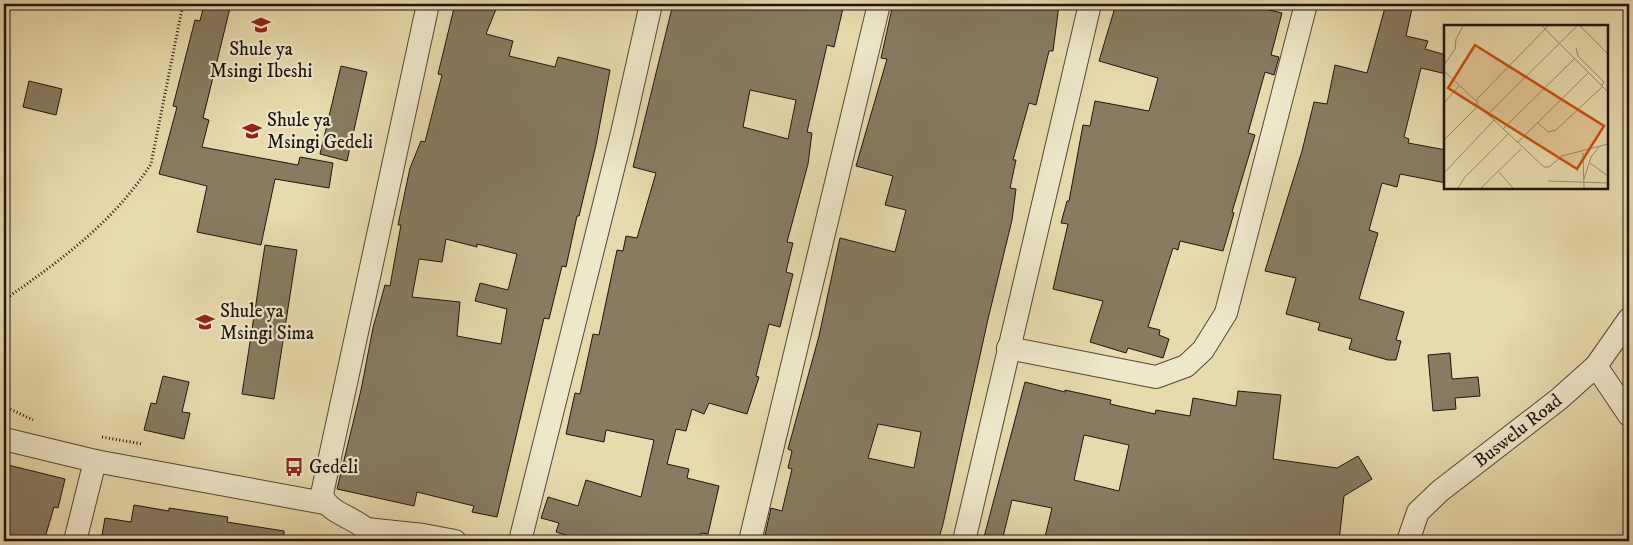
<svg xmlns="http://www.w3.org/2000/svg" width="1633" height="545" font-family="'IM FELL DW Pica',serif">
<style>
.building{fill:#877b61;stroke:#20140f;fill-rule:evenodd}
.lines{fill:none;stroke-linecap:round;stroke-linejoin:round}
.minor-casing{stroke:#524636;stroke-width:24}
.path{stroke:#20140f;stroke-width:3;stroke-dasharray:1 2.5;stroke-linecap:butt}
.minor{stroke:#efe7ca;stroke-width:22}
.labels{text-anchor:middle;dominant-baseline:central;stroke-width:4.5;stroke-linejoin:round;paint-order:stroke}
.poi-label{font-size:19px;fill:#20140f;stroke:#efe7ca;text-anchor:start}
.street-label{font-size:19px;fill:#20140f;stroke:#efe7ca}
.inset-road{fill:none;stroke:#978b6e;stroke-width:1}
.view{fill:#ca4f0c;fill-opacity:0.15;stroke:#ca4f0c;stroke-width:2.5}
.inset-edge{fill:none;stroke:#20140f;stroke-width:2.5}
</style>
<rect width="100%" height="100%" fill="#e7daad"/>
<filter id="stains"><feTurbulence type="fractalNoise" baseFrequency=".004" numOctaves="4"/><feColorMatrix values="0 0 0 0 .2 0 0 0 0 .09 0 0 0 0 .02 0 0 0 .5 -.17"/></filter>
<radialGradient id="worn" r=".72"><stop offset=".6" stop-color="#630" stop-opacity="0"/><stop offset="1" stop-color="#630" stop-opacity=".3"/></radialGradient>
<g class="building">
<path d="M204,4H231L203,118L209,120L202,147L298,165L300,157L333,163L329,188L275,179L261,245L197,232L207,186L159,174L177,107L173,106L195,20L200,21Z"/>
<path d="M455,4H498L486,34L513,41L509,56L555,67L558,57L610,70L596,145L579,216H577L566,267L562,266L549,319L544,318L497,517L472,512L474,506L417,492L414,506L337,489L361,390L373,328L385,285L390,286L401,225H398L410,168L421,141L425,142L442,75L438,74ZM446,239L477,247V244L517,254L508,290L480,283L475,301L507,309L501,344L457,336L460,302L412,297L419,259L442,262Z"/>
<path d="M673,4H722L738,7L739,4H844L834,47L827,45L807,132L812,133L808,164L787,242L793,243L786,272L793,274L780,327L769,324L756,376L759,377L747,414L709,403L704,414L692,409L686,431L676,429L667,464L689,469L687,478L719,486L708,534L701,533L699,541H585L556,532L559,523L541,518L548,497L578,506L586,480L641,497L654,440L606,430L604,442L566,434L575,393L580,394L593,334L599,335L617,250L623,251L626,236L637,238L656,173L633,167ZM750,90L796,100L788,139L743,127Z"/>
<path d="M893,4L1059,5L1053,51H1049L1036,105L1029,103L1013,160H1016L1010,188L1016,189L1012,220L988,319L943,524L938,541H793L765,535L771,508L782,511L792,469L788,468L792,451L788,449L819,336L840,238L895,252L906,210L885,205L893,176L856,166L887,59L881,58ZM878,424L921,432L914,468L868,458Z"/>
<path d="M1116,4H1245L1282,13L1271,55L1279,57L1274,75L1265,72L1248,133L1255,135L1232,212L1234,213L1223,251L1180,241L1178,250L1173,248L1148,327L1160,330L1159,335L1169,339L1163,358L1128,348L1126,353L1090,342L1103,301L1053,289L1068,224L1061,223L1067,201H1069L1083,125L1090,126L1095,101L1149,111L1158,78L1099,61Z"/>
<path d="M1386,4H1413L1406,36L1428,41L1425,49L1446,55V74L1421,68L1404,137L1409,139L1408,143L1446,150V183L1400,174L1397,187L1382,183L1369,230L1378,233L1359,299L1404,312L1396,340L1401,341L1396,360H1388L1349,349L1352,339L1318,330L1320,323L1286,314L1296,278L1265,271L1302,151L1314,102L1327,104L1335,65L1367,73Z"/>
<path d="M341,66L367,72L347,161L320,154Z"/>
<path d="M29,81L62,89L56,115L23,107Z"/>
<path d="M265,245L297,250L274,399L242,394Z"/>
<path d="M1450,353L1452,379L1478,377L1480,396L1455,398L1456,409L1433,411L1428,355Z"/>
<path d="M163,376L189,382L182,412L190,413L184,439L144,430L151,403L156,404Z"/>
<path d="M1025,382L1065,392V390L1111,400L1110,404L1155,414L1156,410L1190,416L1193,398L1236,406L1238,391L1281,395L1273,459L1337,468L1358,456L1372,479L1344,496L1339,541H1044L1052,508L1012,500L1002,541H983ZM1084,435L1129,445L1119,491L1074,480Z"/>
<path d="M4,464L65,479L58,508L54,507L44,541H4Z"/>
<path d="M134,505L169,511V508L228,517L227,522L284,531V541H101L105,518L131,522Z"/>
</g>
<g class="lines">
<g class="minor-casing">
<g id="minor">
<path d="M1008,348L1156,377L1186,366L1203,350L1226,313L1306,4"/>
<path d="M1596,366L1629,415"/>
<path d="M4,439L95,461L324,503"/>
<path d="M366,529L423,535L455,541"/>
<path d="M75,541L95,461"/>
<path d="M367,541L366,529C353,517 326,512 322,494L428,4"/>
<path d="M520,541L622,133L651,4"/>
<path d="M750,541L879,4"/>
<path d="M964,541L1090,4"/>
<path d="M1408,541L1418,512L1440,491L1559,399L1596,366L1629,319"/>
</g>
</g>
<g class="path">
<path d="M4,300C61,260 113,223 151,164L183,4"/>
<path d="M4,406L33,420"/>
<path d="M102,437L142,444"/>
</g>
<use href="#minor" class="minor"/>
</g>
<defs>
<g id="school-bare" transform="scale(1.5)"><path d="M0-5L7-2L0 1L-7-2ZM-4 1L0 2.5L4 1V4Q0 6-4 4Z" fill="#8f2418" stroke="#efe7ca" stroke-width="2.5" paint-order="stroke"/></g>
<g id="bus-bare" transform="scale(1.5)"><path d="M-5-6H5V4H4V6H2V4H-2V6H-4V4H-5ZM-3.5-4V0h7V-4ZM-3.5 1.2v1.5H-2V1.2ZM2 1.2v1.5H3.5V1.2Z" fill="#8f2418" stroke="#efe7ca" stroke-width="2.5" paint-order="stroke"/></g>
</defs>
<g fill-rule="evenodd">
<use href="#school-bare" x="261" y="25"/>
<use href="#school-bare" x="252" y="131"/>
<use href="#school-bare" x="205" y="322"/>
<use href="#bus-bare" x="294" y="467"/>
</g>
<g class="labels">
<g class="poi-label">
<text x="261" y="49" text-anchor="middle">Shule ya<tspan x="261" dy="22">Msingi Ibeshi</tspan></text>
<text x="267" y="120">Shule ya<tspan x="267" dy="22">Msingi Gedeli</tspan></text>
<text x="220" y="311">Shule ya<tspan x="220" dy="22">Msingi Sima</tspan></text>
<text x="309" y="467">Gedeli</text>
</g>
<g class="street-label">
<text transform="translate(1518 431) rotate(-38)">Buswelu Road</text>
</g>
</g>
<g transform="translate(1444 25)">
<rect width="164" height="164" fill="#e7daad"/>
<path class="inset-road" d="M98,1L164,67M136,1L164,29M132,23L134,31L160,57L157,61M0,40L11,24L12,14L19,1M0,46L32,76M1,77L15,61M34,80L100,142H105L118,131L164,119M44,89L133,1M93,97L104,107L112,105L158,62M59,104L130,34M0,115L33,82V74L104,1M73,118L144,48M139,128L140,163M146,138L164,151M55,147L69,163M0,148L50,95M140,154L147,132L155,122M104,156L164,158M14,163L21,152L64,109M37,163L77,124"/>
<path class="view" d="M31,20L160,101L133,144L4,63Z"/>
<rect width="164" height="164" class="inset-edge"/>
</g>
<rect width="1633" height="545" fill="none" stroke="#e7daad" stroke-width="20"/>
<rect x="5" y="5" width="1623" height="535" fill="none" stroke="#20140f" stroke-width="2.5"/>
<rect x="10" y="10" width="1613" height="525" fill="none" stroke="#20140f"/>
<rect width="100%" height="100%" filter="url(#stains)"/>
<rect width="100%" height="100%" fill="url(#worn)"/>
</svg>
